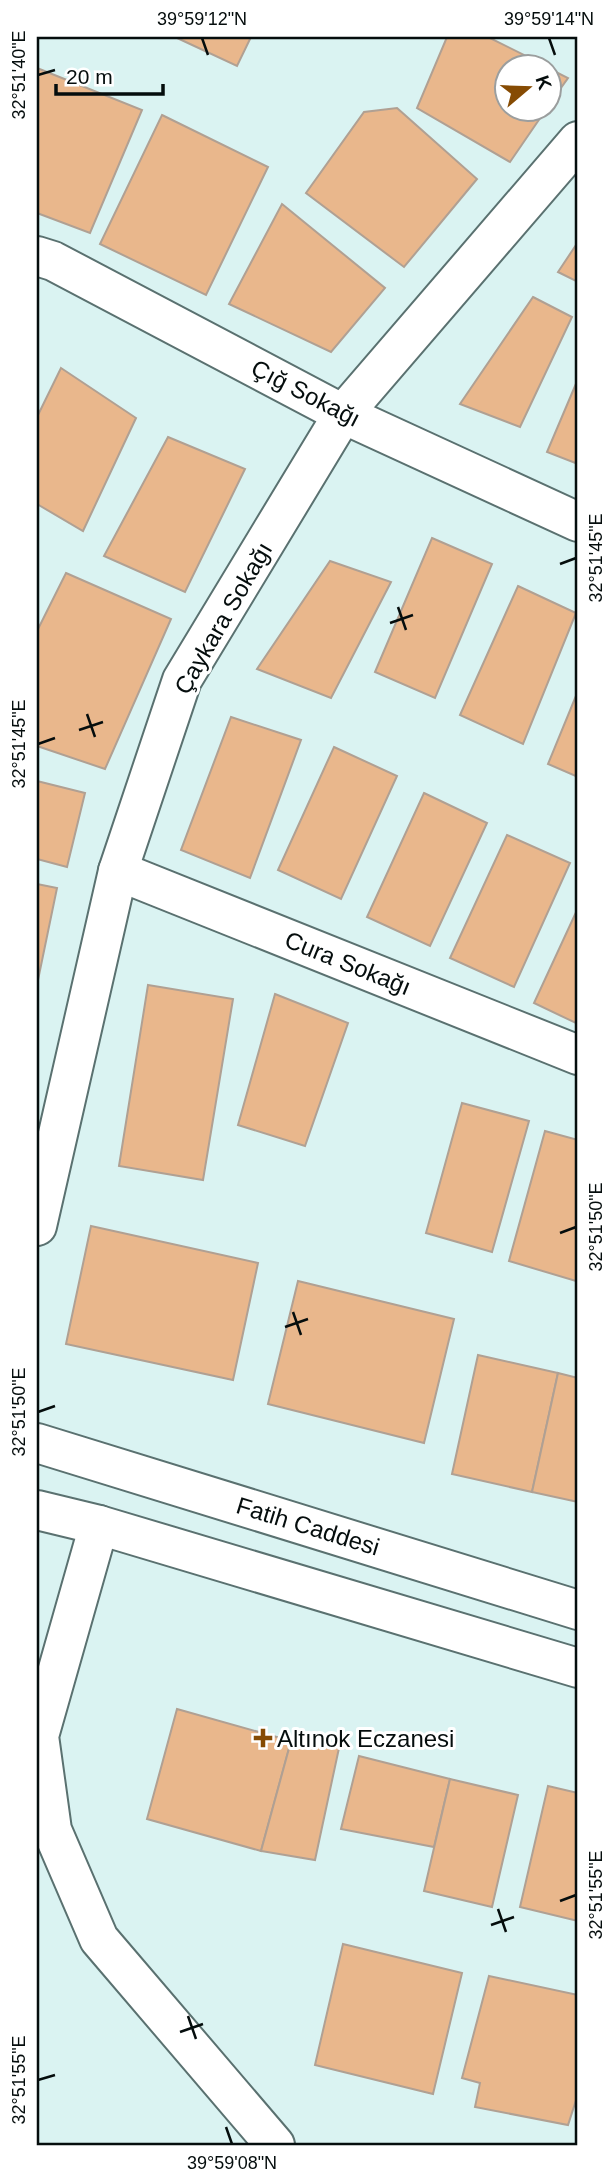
<svg xmlns="http://www.w3.org/2000/svg" width="615" height="2182" font-family="Arial,sans-serif">
<style>
.building{fill:#e9b78c;stroke:#b0a093;stroke-width:2}
.lines{fill:none;stroke-linecap:round;stroke-linejoin:round}
.minor-casing{stroke:#5a7170;stroke-width:42}
.major-casing{stroke:#5a7170;stroke-width:42}
.minor{stroke:#fff;stroke-width:38}
.major{stroke:#fff;stroke-width:38}
.ticks{fill:none;stroke:#050d0d;stroke-width:2.5}
.poi-dot{fill:#864b03;stroke:#fff;stroke-width:2.5}
.labels{text-anchor:middle;dominant-baseline:central;stroke-width:6;stroke-linejoin:round;paint-order:stroke}
.street-label{font-size:24px;fill:#050d0d;stroke:#fff}
.poi-label{font-size:24px;fill:#050d0d;stroke:#fff;text-anchor:start}
.neatline{fill:none;stroke:#050d0d;stroke-width:2.5}
.ticks-label{font-size:18px;text-anchor:middle;fill:#050d0d}
</style>
<rect width="100%" height="100%" fill="#daf3f2"/>
<g class="building">
<path d="M175,37H251L237,66Z"/>
<path d="M447,37H488L546,66H506V108H547L510,162L417,108Z"/>
<path d="M37,68L142,110L90,233L37,213Z"/>
<path d="M548,68L568,78L548,106Z"/>
<path d="M397,108L477,179L404,267L306,193L364,112Z"/>
<path d="M162,115L268,167L206,295L100,244Z"/>
<path d="M282,204L385,288L331,352L229,304Z"/>
<path d="M578,242V282L558,272Z"/>
<path d="M533,297L572,317L520,427L460,404Z"/>
<path d="M61,368L136,418L83,531L37,504V417Z"/>
<path d="M578,379V464L547,452Z"/>
<path d="M168,437L245,469L185,592L104,556Z"/>
<path d="M432,538L492,564L435,698L375,672Z"/>
<path d="M330,561L391,582L331,698L257,669Z"/>
<path d="M66,573L171,619L105,769L37,746V631Z"/>
<path d="M518,586L576,613L523,744L460,715Z"/>
<path d="M578,691V777L548,764Z"/>
<path d="M231,717L301,740L250,878L181,850Z"/>
<path d="M334,747L397,776L341,899L278,870Z"/>
<path d="M37,781L85,793L67,867L37,859Z"/>
<path d="M424,793L487,823L430,946L367,917Z"/>
<path d="M507,835L570,863L514,987L450,958Z"/>
<path d="M37,884L57,888L38,980H37Z"/>
<path d="M578,908V1024L534,1003Z"/>
<path d="M148,985L233,999L203,1180L119,1166Z"/>
<path d="M275,994L348,1023L305,1146L238,1125Z"/>
<path d="M462,1103L529,1121L492,1252L426,1233Z"/>
<path d="M545,1131L578,1140V1272L576,1281L509,1261Z"/>
<path d="M91,1226L258,1263L233,1380L66,1344Z"/>
<path d="M298,1281L454,1319L424,1443L268,1404Z"/>
<path d="M478,1355L558,1373L532,1492L452,1474Z"/>
<path d="M558,1373L578,1378V1502L532,1492Z"/>
<path d="M177,1709L291,1741L261,1851L147,1819Z"/>
<path d="M291,1741L339,1748L315,1860L261,1851Z"/>
<path d="M359,1756L450,1779L434,1847L341,1829Z"/>
<path d="M450,1779L518,1795L492,1907L424,1891Z"/>
<path d="M548,1786L578,1793V1921L520,1907Z"/>
<path d="M343,1944L462,1973L433,2094L315,2065Z"/>
<path d="M489,1976L578,1995V2094L568,2125L475,2107L480,2083L462,2078Z"/>
</g>
<g class="lines">
<g class="minor-casing">
<g id="minor">
<path d="M37,256L53,261L343,414L578,522"/>
<path d="M118,871L578,1055"/>
<path d="M37,1226L118,871L182,680L343,414L578,141"/>
<path d="M99,1525L39,1736L52,1830L99,1939L275,2145"/>
</g>
</g>
<g class="major-casing">
<g id="major">
<path d="M37,1443L578,1610"/>
<path d="M37,1510L99,1525L578,1668"/>
</g>
</g>
<use href="#minor" class="minor"/>
<use href="#major" class="major"/>
</g>
<path class="ticks" d="M202,38L208,55M549,38L555,55M38,75L55,70M560,564L576,558M398,607L406,630M390,623L413,615M87,714L95,737M79,730L103,722M38,744L55,738M560,1233L576,1227M293,1312L301,1335M285,1327L308,1319M38,1412L55,1406M560,1901L576,1895M498,1909L506,1932M491,1925L514,1917M188,2016L196,2039M180,2032L203,2024M38,2080L55,2075M226,2127L232,2144"/>
<path class="poi-dot" d="M259.5 1727.5h7v7h7v7h-7v7h-7v-7h-7v-7h7z"/>
<g class="labels">
<g class="street-label">
<text transform="translate(306 393) rotate(27)">Çığ Sokağı</text>
<text transform="translate(223 618) rotate(-60)">Çaykara Sokağı</text>
<text transform="translate(348 963) rotate(22)">Cura Sokağı</text>
<text transform="translate(308 1526) rotate(17)">Fatih Caddesi</text>
</g>
<g class="poi-label">
<text x="277" y="1738">Altınok Eczanesi</text>
</g>
</g>
<rect width="615" height="2182" fill="none" stroke="#ffffff" stroke-width="77"/>
<g transform="translate(528 88) rotate(71)"><circle r="33" fill="#ffffff" stroke="#9b9e9e" stroke-width="2"/>
<path d="M0-5L12 26L0 18L-12 26Z" fill="#864b03"/>
<text y="-10" font-size="19" font-weight="bold" text-anchor="middle" fill="#050d0d">K</text>
</g>
<path d="M56 84v10h107v-10" fill="none" stroke="#050d0d" stroke-width="3.5"/>
<text x="66" y="84" font-size="21" fill="#050d0d" stroke="#ffffff" stroke-width="5" paint-order="stroke">20 m</text>
<rect x="38" y="38" width="538" height="2106" class="neatline"/>
<g class="ticks-label">
<text x="202" y="25">39°59'12"N</text>
<text x="549" y="25">39°59'14"N</text>
<text transform="translate(19 75) rotate(-90)" y="6">32°51'40"E</text>
<text transform="translate(596 558) rotate(-90)" y="6">32°51'45"E</text>
<text transform="translate(19 744) rotate(-90)" y="6">32°51'45"E</text>
<text transform="translate(596 1227) rotate(-90)" y="6">32°51'50"E</text>
<text transform="translate(19 1412) rotate(-90)" y="6">32°51'50"E</text>
<text transform="translate(596 1895) rotate(-90)" y="6">32°51'55"E</text>
<text transform="translate(19 2080) rotate(-90)" y="6">32°51'55"E</text>
<text x="232" y="2169">39°59'08"N</text>
</g>
</svg>
